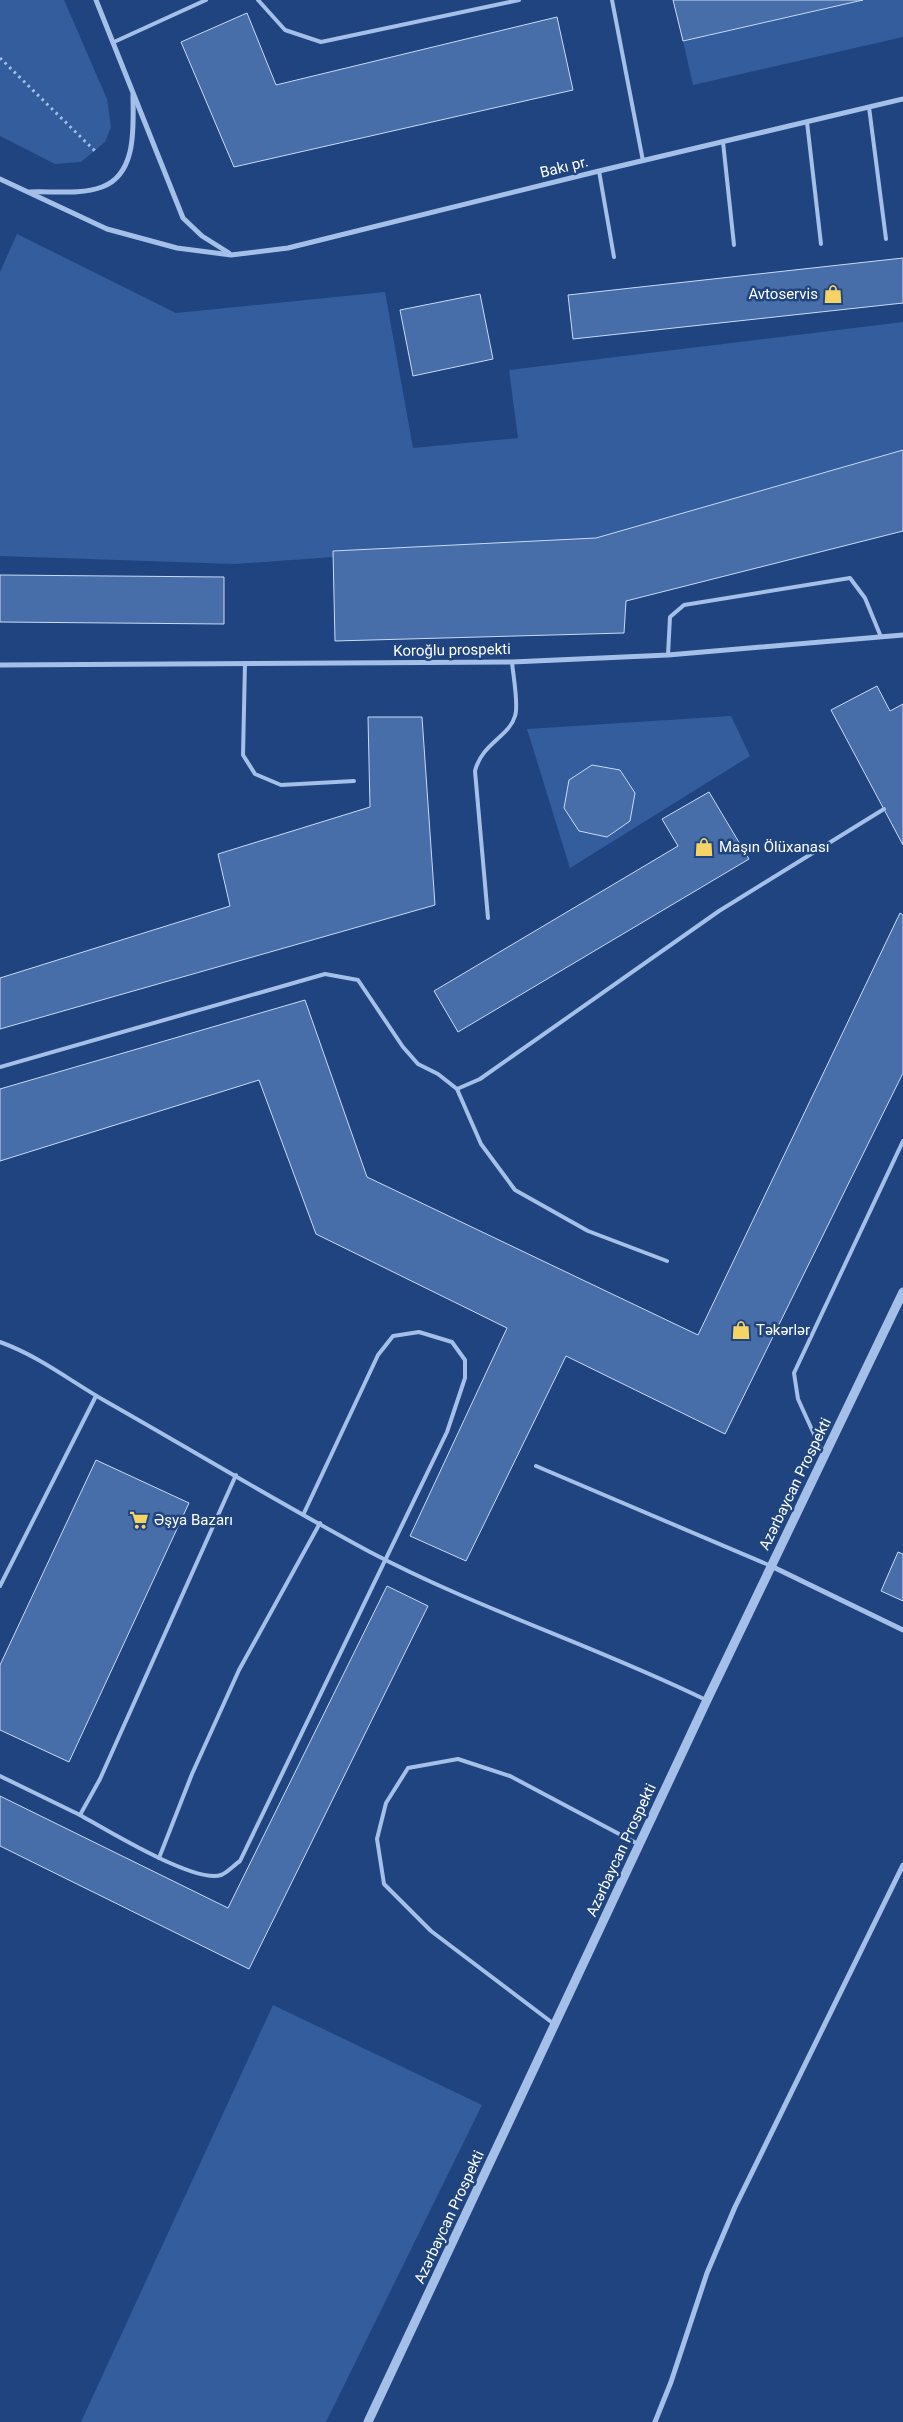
<svg xmlns="http://www.w3.org/2000/svg" width="903" height="2422" font-family="Roboto,sans-serif">
<style>
.green{fill:#335d9d}
.building{fill:#486ea9;stroke:#c8daf6}
.lines{fill:none;stroke-linecap:round;stroke-linejoin:round}
.path{stroke:#a4bfe8;stroke-width:3;stroke-dasharray:2.5 4;stroke-linecap:butt}
.service{stroke:#a4bfe8;stroke-width:4}
.minor{stroke:#a4bfe8;stroke-width:5}
.tertiary{stroke:#a4bfe8;stroke-width:9}
.labels{text-anchor:middle;dominant-baseline:central;stroke-width:5;stroke-linejoin:round;paint-order:stroke}
.street-label{font-size:15px;fill:#fff;stroke:#20447f}
.poi-label{font-size:15px;fill:#fff;stroke:#20447f;text-anchor:start}
</style>
<rect width="100%" height="100%" fill="#20447f"/>
<g class="green">
<path d="M0,0H64L107,99L111,127L105,142L81,162L55,164L0,136Z"/>
<path d="M863,0H903V37L693,85L683,41Z"/>
<path d="M17,234L176,313L385,292L413,448L518,438L509,370L903,322V450L596,538L235,564L0,556V272Z"/>
<path d="M731,716L750,756L570,868L527,729Z"/>
<path d="M273,2005L482,2105L326,2422H81Z"/>
</g>
<g class="building">
<path d="M673,0H863L683,41Z"/>
<path d="M247,13L276,85L557,17L573,90L234,167L181,42Z"/>
<path d="M903,258V303L573,339L568,295Z"/>
<path d="M480,294L493,359L413,376L400,310Z"/>
<path d="M903,450V531L626,601L624,633L335,641L333,551L596,538Z"/>
<path d="M0,575L224,577V624L0,622Z"/>
<path d="M877,686L890,711L903,704V845L831,710Z"/>
<path d="M368,717H422L435,905L0,1029V978L230,906L218,854L370,807Z"/>
<path d="M592,765L620,770L635,793L630,821L607,837L579,831L564,808L569,780Z"/>
<path d="M709,792L749,859L458,1032L434,991L678,846L662,819Z"/>
<path d="M900,913L903,915V1073L725,1434L566,1356L466,1561L410,1536L507,1328L316,1234L259,1080L0,1161V1089L305,1000L367,1177L698,1335Z"/>
<path d="M96,1460L189,1503L69,1762L0,1730V1665Z"/>
<path d="M898,1552L903,1554V1601L881,1591Z"/>
<path d="M387,1586L428,1606L249,1969L0,1846V1796L228,1908Z"/>
</g>
<g class="lines">
<path class="path" d="M0,58L95,151"/>
<g class="service">
<path d="M258,0L285,30L321,42L519,0"/>
<path d="M612,0L643,161"/>
<path d="M114,42L206,0"/>
<path d="M869,107L886,239"/>
<path d="M807,122L821,244"/>
<path d="M723,142L734,245"/>
<path d="M599,171L614,257"/>
<path d="M668,655L670,617L684,605L850,578L865,598L881,637"/>
<path d="M245,663L243,755L255,774L281,785L354,781"/>
<path d="M488,918L475,771C482,743 509,737 515,716C519,705 513,675 512,662"/>
<path d="M0,1067L325,974L358,980L403,1047L418,1064L438,1074L457,1089L480,1079L719,911L884,809"/>
<path d="M457,1089L481,1144L515,1190L588,1231L667,1261"/>
<path d="M0,1342C41,1357 70,1381 107,1402C195,1452 281,1504 370,1552C478,1609 596,1646 706,1700"/>
<path d="M823,1454L798,1399L794,1373L903,1141"/>
<path d="M536,1466L771,1566"/>
<path d="M0,1586L96,1396"/>
<path d="M0,1776L80,1815L100,1779L236,1475"/>
<path d="M80,1815C105,1829 195,1884 221,1875C227,1873 234,1865 240,1861L447,1432L465,1378V1360L452,1342L419,1332L393,1336L378,1355L304,1513"/>
<path d="M159,1858L192,1774L239,1670L320,1523"/>
<path d="M554,2024L431,1931L384,1884L377,1839L386,1803L408,1768L458,1759L510,1776L638,1844"/>
</g>
<g class="minor">
<path d="M96,0L183,218L202,236L229,253"/>
<path d="M0,179L107,229L177,248L231,255L288,248L599,171L903,99"/>
<path d="M30,192C53,191 80,195 102,187C138,174 133,124 133,95"/>
<path d="M0,665L512,662L668,655L903,635"/>
<path d="M771,1566L903,1630"/>
<path d="M655,2422L671,2382L707,2273L735,2207L903,1865"/>
</g>
<path class="tertiary" d="M368,2422L707,1700L903,1292"/>
</g>
<defs>
<g id="shop-bare" transform="scale(1.5)"><path d="M-5-2.5h2.3a2.7 3.5 0 0 1 5.4 0H5L5.5 6h-11ZM-1.5-2.5h3a1.5 2.3 0 0 0-3 0Z" fill="#f5d465" stroke="#20447f" stroke-width="2.5" paint-order="stroke"/></g>
<g id="supermarket-bare" transform="scale(1.5)"><path d="M-6-5.5h2.5l.6 2H6L4.5 2H-2.5L-4.4-4H-6ZM-1.5 3.2a1.3 1.3 0 1 0 .1 0ZM3 3.2a1.3 1.3 0 1 0 .1 0Z" fill="#f5d465" stroke="#20447f" stroke-width="2.5" paint-order="stroke"/></g>
</defs>
<g fill-rule="evenodd">
<use href="#shop-bare" x="833" y="294"/>
<use href="#shop-bare" x="704" y="847"/>
<use href="#shop-bare" x="741" y="1330"/>
<use href="#supermarket-bare" x="139" y="1520"/>
</g>
<g class="labels">
<g class="street-label">
<text transform="translate(564 167) rotate(-14)">Bakı pr.</text>
<text transform="translate(452 650) rotate(-1)">Koroğlu prospekti</text>
<text transform="translate(795 1484) rotate(-64)">Azərbaycan Prospekti</text>
<text transform="translate(621 1850) rotate(-65)">Azərbaycan Prospekti</text>
<text transform="translate(449 2217) rotate(-65)">Azərbaycan Prospekti</text>
</g>
<g class="poi-label">
<text x="818" y="294" text-anchor="end">Avtoservis</text>
<text x="719" y="847">Maşın Ölüxanası</text>
<text x="756" y="1330">Təkərlər</text>
<text x="154" y="1520">Əşya Bazarı</text>
</g>
</g>
</svg>
